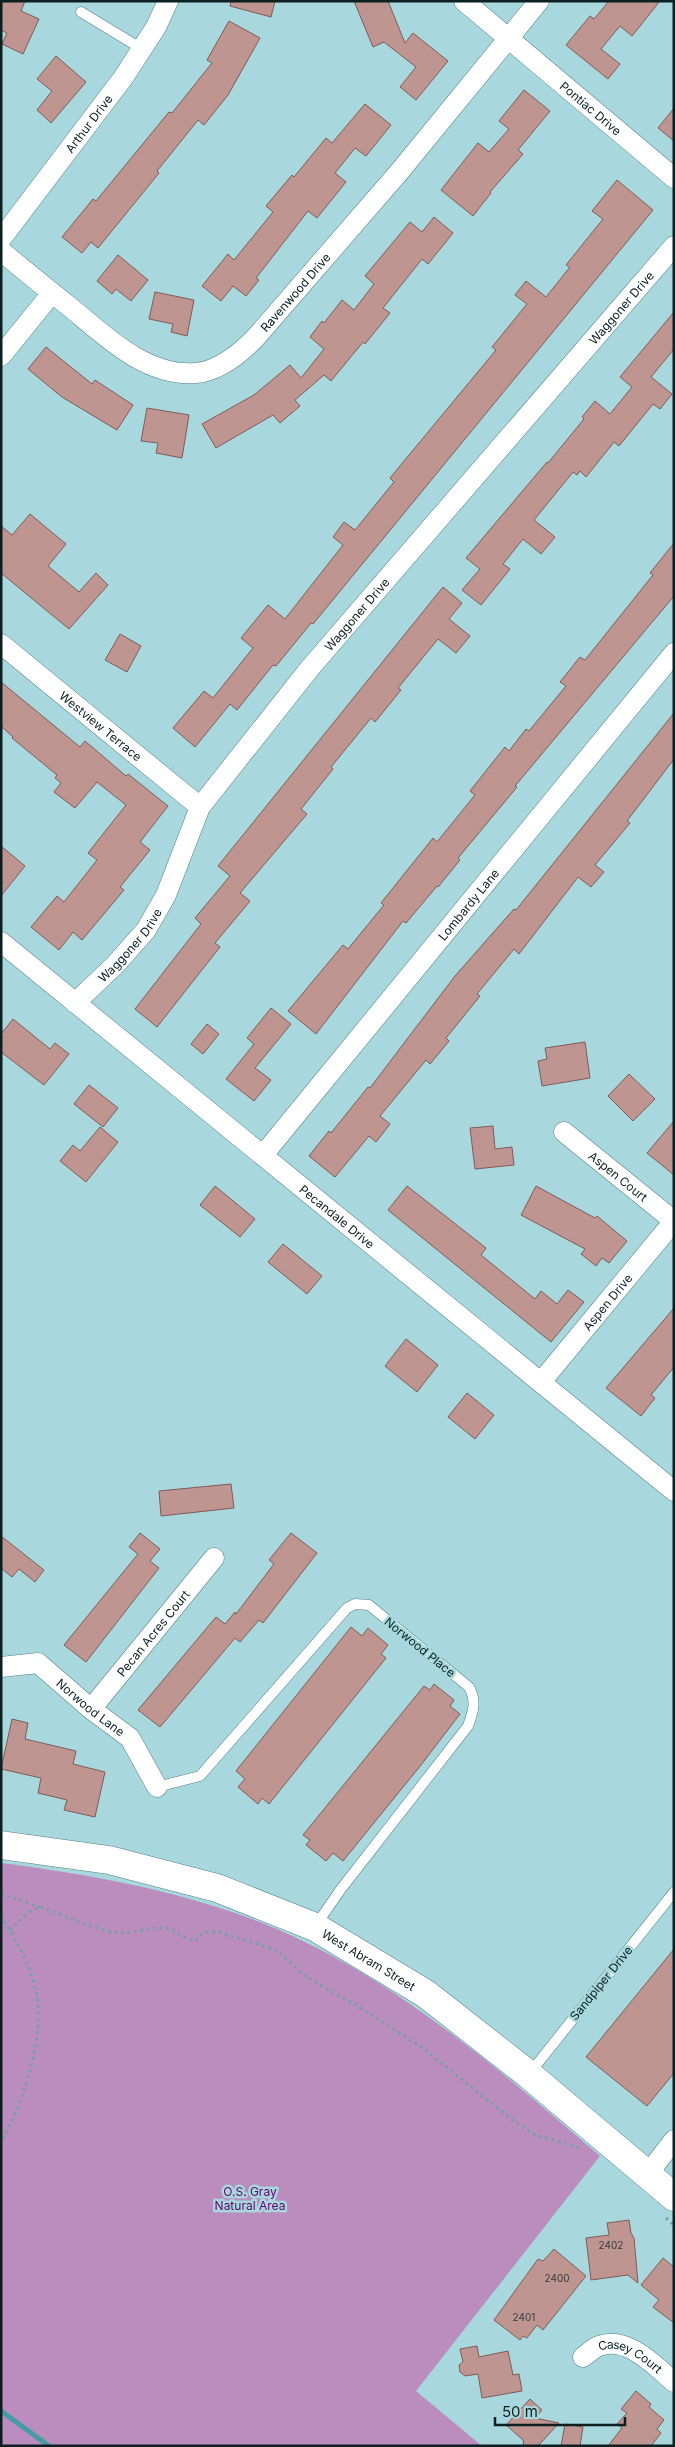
<svg xmlns="http://www.w3.org/2000/svg" width="675" height="2447" font-family="Inter,sans-serif">
<style>
.green{fill:#ba8dbe}
.lines{fill:none;stroke-linecap:round;stroke-linejoin:round}
.stream{stroke:#459ca4;stroke-width:5}
.building{fill:#be9591;stroke:#805a57}
.service-casing{stroke:#548287;stroke-width:11}
.minor-casing{stroke:#548287;stroke-width:21}
.secondary-casing{stroke:#548287;stroke-width:29}
.path{stroke:#779ea2;stroke-width:3;stroke-dasharray:2.5 4;stroke-linecap:butt}
.service{stroke:#fff;stroke-width:10}
.minor{stroke:#fff;stroke-width:20}
.secondary{stroke:#fff;stroke-width:28}
.labels{text-anchor:middle;dominant-baseline:central;stroke-width:5;stroke-linejoin:round;paint-order:stroke}
.number-label{font-size:10px;fill:#383c3d}
.street-label{font-size:12px;fill:#0c1f21;stroke:#a8d8dd}
.park-label{font-size:12px;fill:#65026f;stroke:#a8d8dd}
</style>
<rect width="100%" height="100%" fill="#a8d8dd"/>
<path class="green" d="M1,1863C87,1874 171,1889 252,1919C384,1969 494,2065 600,2156L416,2391L482,2446H1Z"/>
<g class="lines">
<path class="stream" d="M1,2411L49,2446"/>
</g>
<g class="building">
<path d="M1,1H25L21,11L39,19L23,54L2,44L7,33L1,30Z"/>
<path d="M231,1H275L271,17L230,6Z"/>
<path d="M354,1H388L405,43L413,33L448,61L416,100L400,87L416,67L384,42L373,47Z"/>
<path d="M609,1H660L632,36L620,26L601,49L620,64L608,79L566,45L590,16L594,19Z"/>
<path d="M229,21L260,38L228,95L204,125L198,120L157,171L159,173L98,248L91,242L82,253L62,237L93,199L96,201L169,112L172,113L212,63L207,60Z"/>
<path d="M56,56L86,82L51,123L37,110L52,91L37,79Z"/>
<path d="M524,90L550,111L518,150L523,154L490,192L491,193L473,216L441,190L478,143L489,152L509,129L499,121Z"/>
<path d="M365,104L391,125L366,156L355,148L335,173L346,182L317,218L308,211L256,278L259,280L246,296L233,286L221,301L202,286L228,254L234,260L273,212L266,206L292,175L294,177L326,138L332,143Z"/>
<path d="M674,108V141L658,128Z"/>
<path d="M617,180L653,210L313,624L311,623L276,666L273,665L237,710L230,704L195,747L173,728L204,691L213,698L253,648L241,638L268,605L285,619L343,545L333,537L344,522L355,530L394,482L390,478L496,350L492,347L527,304L515,295L526,281L546,297L570,267L566,265L603,219L592,211Z"/>
<path d="M434,217L453,233L428,264L422,259L383,308L390,313L365,344L363,342L331,381L324,375L295,400L300,406L280,423L273,415L216,448L202,424L254,395L290,365L301,378L324,349L310,337L322,321L324,323L342,300L354,310L374,284L365,276L410,222L422,232Z"/>
<path d="M118,255L148,280L131,301L116,289L112,294L97,281Z"/>
<path d="M155,292L194,300L187,336L171,332L173,324L149,319Z"/>
<path d="M674,312V349L651,377L672,394L660,409L653,404L619,446L614,442L586,477L580,471L577,475L573,472L534,520L555,537L541,554L523,539L503,564L510,569L481,605L462,590L480,569L466,558L547,462L548,463L584,419L582,417L595,401L610,414L632,387L620,377Z"/>
<path d="M46,347L92,384L95,380L133,405L117,430L62,397L28,369Z"/>
<path d="M147,408L189,415L182,458L156,453L158,443L141,441Z"/>
<path d="M30,514L66,544L48,566L79,592L96,573L108,585L69,629L1,573V526L12,535Z"/>
<path d="M674,543V596L515,786L517,787L458,858L460,860L438,887L437,886L406,923L403,921L316,1034L288,1011L343,945L348,949L384,905L381,903L433,838L437,842L475,795L470,791L505,747L509,751L526,729L529,731L566,686L560,682L580,657L585,660L653,575L650,573Z"/>
<path d="M443,587L462,603L449,619L470,636L456,653L438,639L398,688L401,690L375,722L371,718L331,767L333,769L301,809L307,814L240,893L250,901L215,943L220,947L157,1027L135,1009L201,924L195,918L230,876L218,866Z"/>
<path d="M120,634L141,646L127,672L105,660Z"/>
<path d="M1,682L80,747L85,741L126,776L128,774L168,806L140,842L150,850L120,887L124,890L82,940L73,932L59,950L31,927L57,896L64,902L97,860L88,853L126,805L97,782L75,808L54,792L61,783L55,778L57,775L12,738L13,737L1,726Z"/>
<path d="M674,713V759L627,821L630,823L595,865L604,872L591,887L578,877L519,954L514,949L477,994L480,996L446,1038L449,1041L430,1064L426,1060L380,1116L390,1124L376,1142L369,1136L335,1177L309,1156L329,1131L331,1133L368,1087L370,1088L455,976L514,909L516,910Z"/>
<path d="M1,846L25,866L1,896Z"/>
<path d="M271,1008L291,1024L255,1068L271,1080L254,1101L226,1079L254,1044L247,1038Z"/>
<path d="M13,1019L50,1049L55,1043L69,1054L44,1085L1,1052V1034Z"/>
<path d="M207,1024L219,1034L203,1054L191,1044Z"/>
<path d="M585,1042L590,1078L542,1086L538,1061L547,1059L545,1048Z"/>
<path d="M629,1074L655,1099L633,1121L608,1096Z"/>
<path d="M89,1085L118,1108L103,1127L74,1104Z"/>
<path d="M674,1121V1175L647,1153Z"/>
<path d="M493,1126L495,1149L512,1147L514,1165L475,1169L470,1128Z"/>
<path d="M100,1127L118,1142L86,1182L60,1161L73,1145L80,1151Z"/>
<path d="M215,1186L255,1219L240,1237L200,1205Z"/>
<path d="M407,1186L486,1248L481,1255L535,1299L541,1291L557,1304L568,1290L584,1302L551,1342L388,1210Z"/>
<path d="M536,1186L595,1218L597,1216L627,1241L609,1263L602,1258L596,1266L581,1254L585,1249L521,1215Z"/>
<path d="M283,1244L322,1276L307,1294L268,1262Z"/>
<path d="M674,1308V1367L651,1395L655,1398L641,1416L606,1388Z"/>
<path d="M406,1339L438,1365L417,1392L385,1366Z"/>
<path d="M467,1393L494,1415L475,1439L448,1417Z"/>
<path d="M231,1484L234,1508L161,1516L159,1491Z"/>
<path d="M140,1533L160,1549L150,1561L159,1568L86,1662L64,1645L138,1554L129,1547Z"/>
<path d="M291,1533L317,1553L263,1623L259,1620L240,1642L235,1638L160,1727L138,1710L216,1617L225,1624L235,1612L236,1614L274,1564L269,1560Z"/>
<path d="M1,1536L44,1570L35,1582L19,1569L12,1577L1,1568Z"/>
<path d="M351,1627L362,1636L368,1628L388,1645L381,1654L386,1658L269,1804L262,1798L258,1804L238,1787L245,1779L236,1771Z"/>
<path d="M434,1684L454,1700L450,1706L460,1714L421,1765L343,1861L333,1853L326,1861L306,1845L310,1840L303,1835L424,1686L430,1690Z"/>
<path d="M12,1719L28,1723L25,1739L76,1751L73,1764L105,1772L95,1817L64,1810L67,1800L38,1793L41,1778L1,1769Z"/>
<path d="M674,1949V2073L647,2106L586,2057Z"/>
<path d="M629,2220L631,2233L634,2238L638,2283L628,2275L591,2280L586,2238L609,2235L607,2223Z"/>
<path d="M554,2249L586,2276L543,2330L537,2325L527,2338L523,2336L520,2340L494,2320L538,2259L543,2261Z"/>
<path d="M663,2258L674,2267V2323L653,2307L659,2300L641,2285Z"/>
<path d="M477,2346L479,2357L508,2351L513,2375L519,2374L522,2391L482,2398L478,2374L465,2376L460,2372L459,2365L463,2362L460,2349Z"/>
<path d="M636,2391L651,2404L649,2407L664,2420L657,2429L661,2433L651,2446H608L622,2428L617,2424L627,2413L621,2409Z"/>
<path d="M530,2399L542,2410L535,2418L559,2423L538,2446H524L523,2440L506,2425Z"/>
<path d="M565,2424L583,2427L580,2446H561Z"/>
</g>
<g class="lines">
<g class="service-casing">
<g id="service">
<path d="M81,12L142,49"/>
<path d="M157,1787L200,1776L347,1608L355,1604L369,1605L469,1687C477,1701 473,1712 468,1726L341,1889L316,1925"/>
<path d="M530,2073L674,1892"/>
</g>
</g>
<g class="minor-casing">
<g id="minor">
<path id="s1" d="M464,1L674,178"/>
<path id="s2" d="M1,239L123,78L156,27L168,1"/>
<path id="s3" d="M1,251C24,270 47,289 70,307C105,336 146,377 196,373C219,371 242,352 257,336L400,171L539,1"/>
<path d="M1,356L52,293"/>
<path id="s4" d="M1,644L200,807"/>
<path id="s5" d="M1,942L674,1491"/>
<path id="s6" d="M75,1003L115,965L146,930L166,895L200,807L310,668L674,246"/>
<path id="s7" d="M564,1132L674,1221"/>
<path id="s8" d="M263,1155L674,653"/>
<path id="s9" d="M541,1382L674,1221"/>
<path id="s10" d="M1,1667L38,1663L91,1709L130,1738L157,1787"/>
<path id="s11" d="M91,1709L214,1558"/>
<path d="M647,2175L674,2140"/>
<path id="s12" d="M583,2357C588,2354 593,2348 599,2346C627,2335 655,2366 674,2382"/>
</g>
</g>
<g class="secondary-casing">
<g id="secondary">
<path id="s13" d="M1,1845L109,1860L217,1888L315,1927L426,1994L528,2074L674,2197"/>
</g>
</g>
<g class="path">
<path d="M1,1894L40,1907"/>
<path d="M1,1916C15,1938 31,1966 36,1992C46,2034 23,2106 1,2141"/>
<path d="M10,1930L29,1912L40,1907C62,1914 101,1933 122,1933C136,1933 150,1927 164,1928C176,1929 182,1940 196,1940L204,1932H219L276,1950L306,1977L359,2007L424,2049L511,2119L533,2134L580,2148"/>
<path d="M666,2218L674,2225"/>
</g>
<use href="#service" class="service"/>
<use href="#minor" class="minor"/>
<use href="#secondary" class="secondary"/>
</g>
<g class="labels">
<g class="number-label">
<text x="611" y="2245">2402</text>
<text x="557" y="2278">2400</text>
<text x="524" y="2317">2401</text>
</g>
<g class="street-label">
<text stroke="none"><textPath href="#s1" startOffset="166">Pontiac Drive</textPath></text>
<text stroke="none"><textPath href="#s2" startOffset="145">Arthur Drive</textPath></text>
<text stroke="none"><textPath href="#s3" startOffset="366">Ravenwood Drive</textPath></text>
<text stroke="none"><textPath href="#s6" startOffset="890">Waggoner Drive</textPath></text>
<text stroke="none"><textPath href="#s6" startOffset="485">Waggoner Drive</textPath></text>
<text stroke="none"><textPath href="#s4" startOffset="129">Westview Terrace</textPath></text>
<text stroke="none"><textPath href="#s8" startOffset="324">Lombardy Lane</textPath></text>
<text stroke="none"><textPath href="#s6" startOffset="80">Waggoner Drive</textPath></text>
<text stroke="none"><textPath href="#s7" startOffset="70">Aspen Court</textPath></text>
<text stroke="none"><textPath href="#s5" startOffset="434">Pecandale Drive</textPath></text>
<text stroke="none"><textPath href="#s9" startOffset="104">Aspen Drive</textPath></text>
<text stroke="none"><textPath href="#s11" startOffset="98">Pecan Acres Court</textPath></text>
<text transform="translate(420 1647) rotate(39)">Norwood Place</text>
<text stroke="none"><textPath href="#s10" startOffset="106">Norwood Lane</textPath></text>
<text stroke="none"><textPath href="#s13" startOffset="389">West Abram Street</textPath></text>
<text transform="translate(601 1983) rotate(-51)">Sandpiper Drive</text>
<text stroke="none"><textPath href="#s12" startOffset="54">Casey Court</textPath></text>
</g>
<g class="park-label">
<text x="250" y="2191">O.S. Gray<tspan x="250" dy="14">Natural Area</tspan></text>
</g>
</g>
<rect width="675" height="2447" fill="none" stroke="#0c1f21" stroke-width="5"/>
<path d="M495 2417v8h130v-8" fill="none" stroke="#0c1f21" stroke-width="2.5"/>
<text x="502" y="2417" font-size="15" fill="#0c1f21" stroke="#a8d8dd" stroke-width="4" paint-order="stroke">50 m</text>
</svg>
